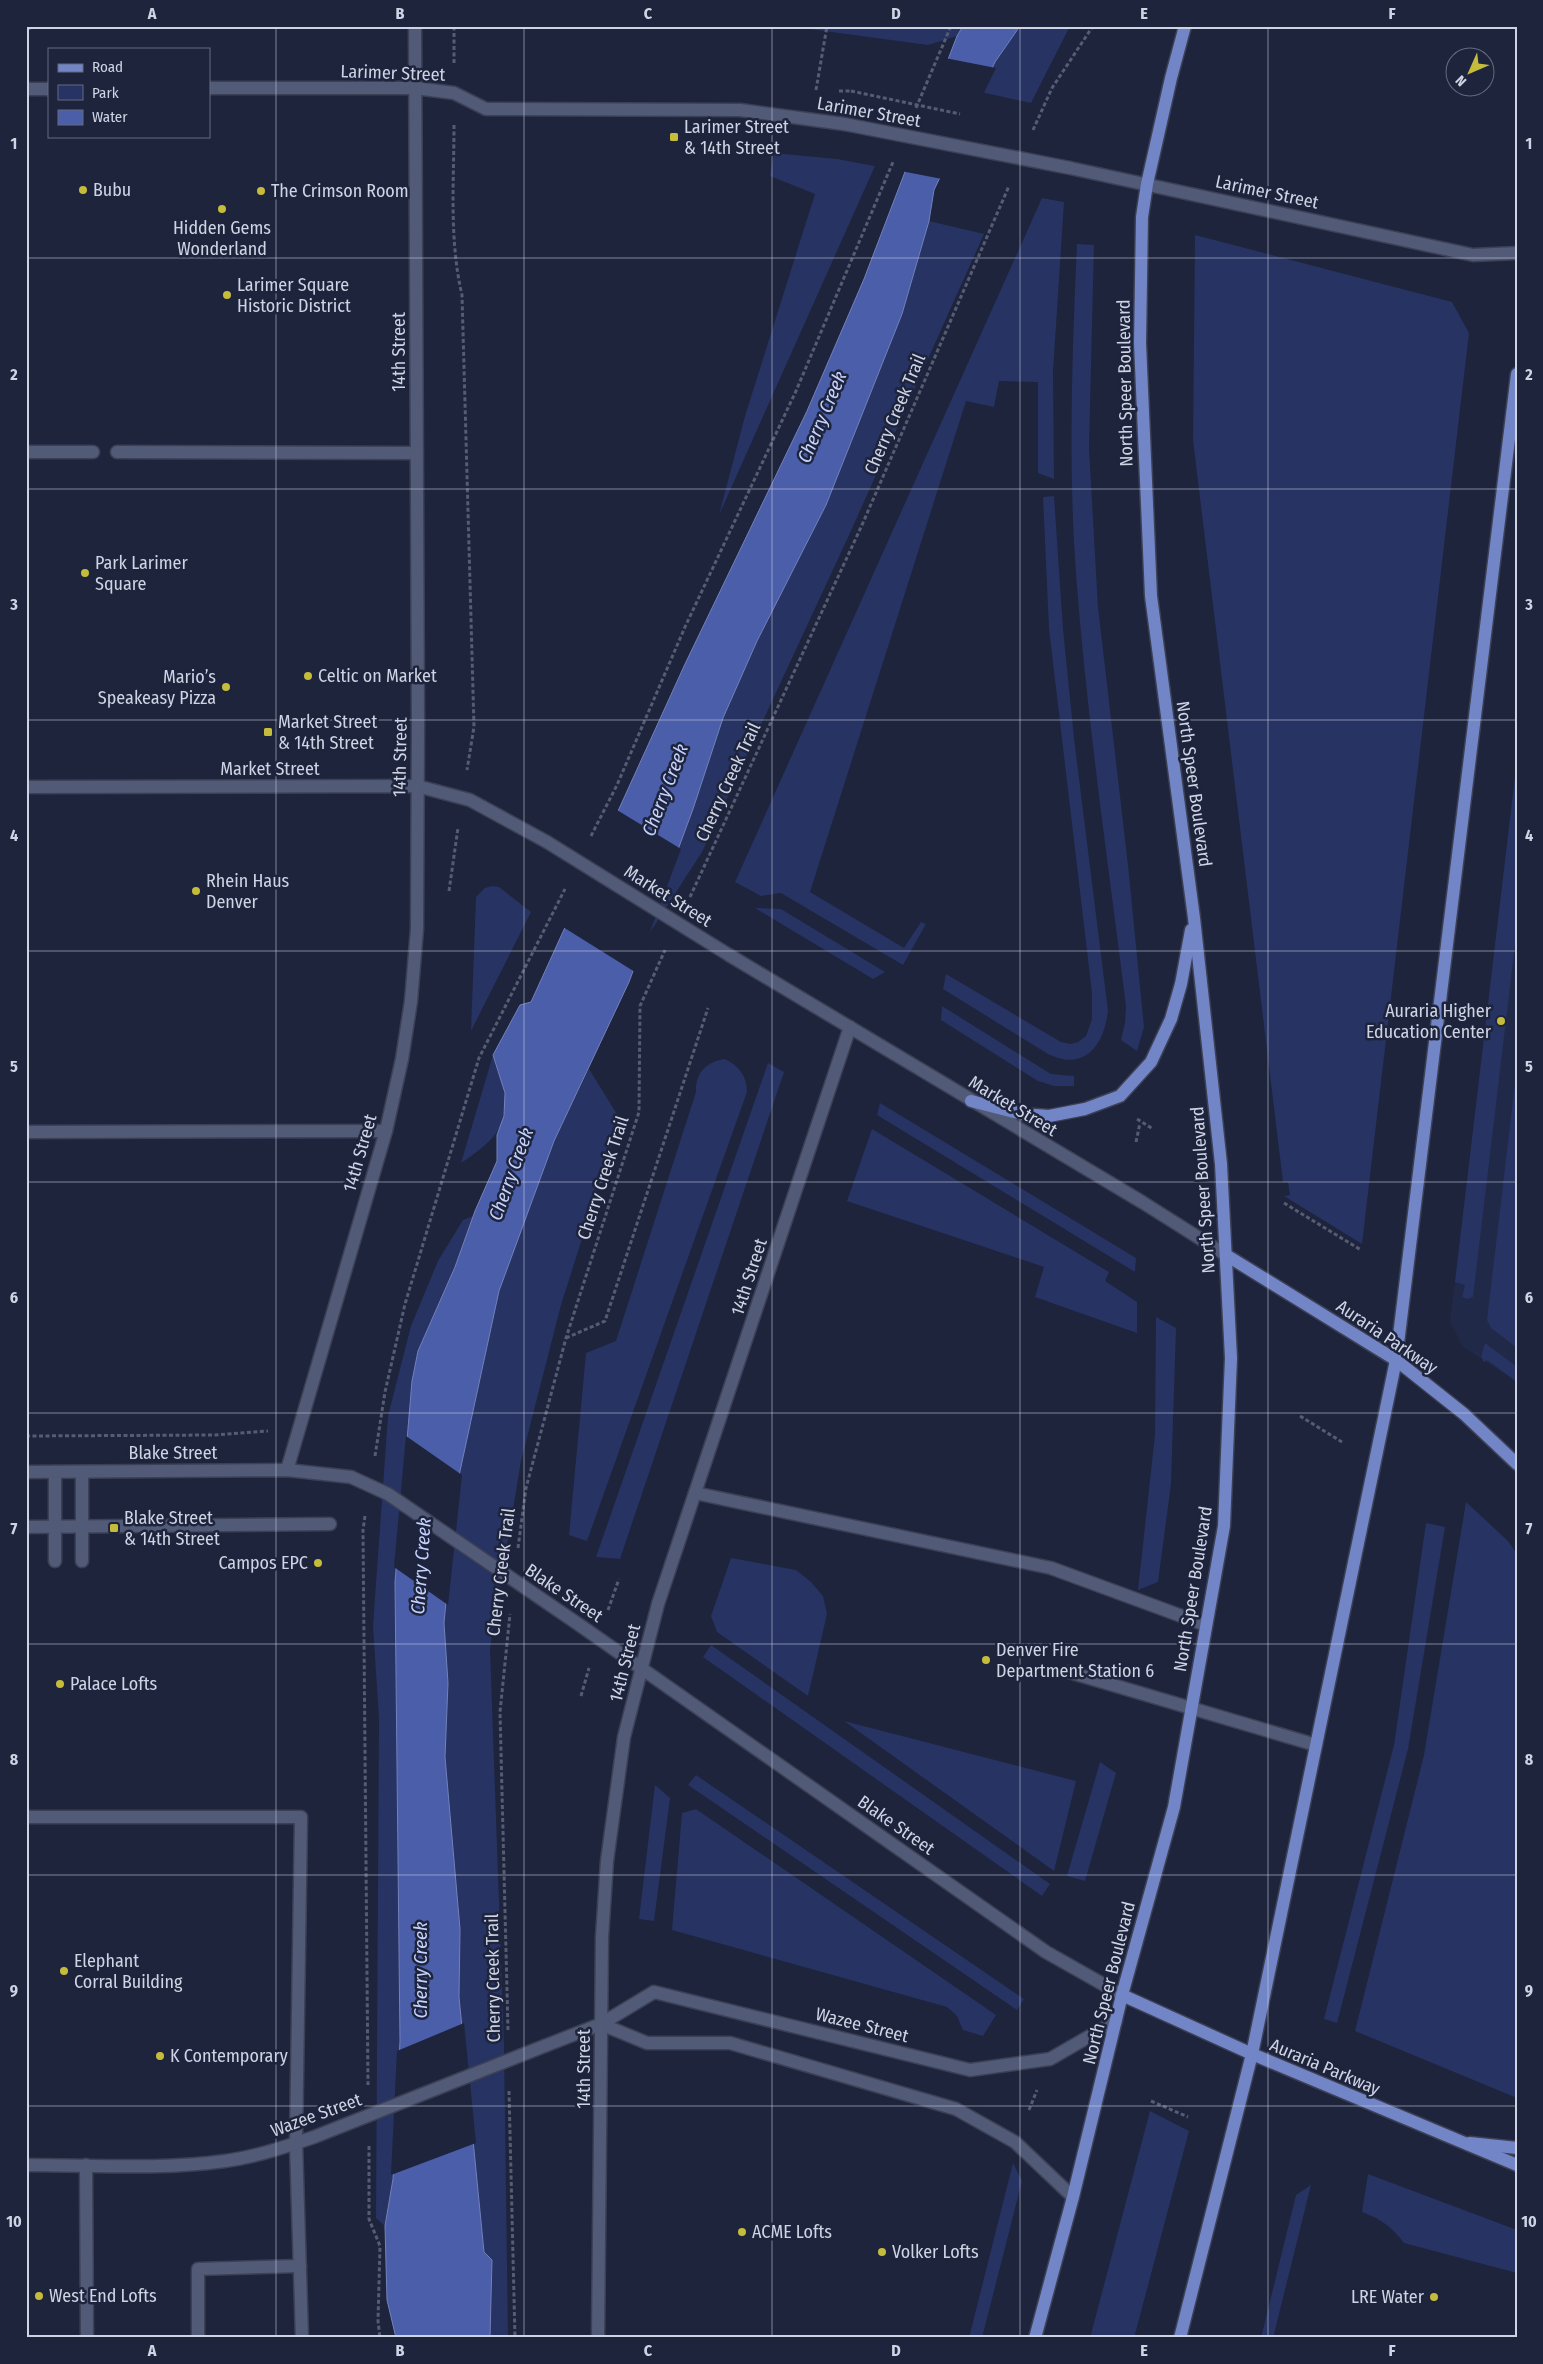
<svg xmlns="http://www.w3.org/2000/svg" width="1543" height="2364" font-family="'Fira Sans Condensed',sans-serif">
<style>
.built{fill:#212948}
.green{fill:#273362}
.water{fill:#4b5eaa;stroke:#7381bc}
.pier{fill:#1d243c}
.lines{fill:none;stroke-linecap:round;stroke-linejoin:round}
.lane-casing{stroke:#3c4055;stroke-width:15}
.street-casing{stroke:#3c4055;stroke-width:15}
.secondary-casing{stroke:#3c4055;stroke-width:15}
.primary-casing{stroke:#3c4055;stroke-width:15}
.path{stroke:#565c72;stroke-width:3;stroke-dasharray:4 2.5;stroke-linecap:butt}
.lane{stroke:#515a76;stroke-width:12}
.street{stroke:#515a76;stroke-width:12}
.secondary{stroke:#515a76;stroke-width:12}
.primary{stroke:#7285c7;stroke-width:12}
.street-bridge-casing{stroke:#3c4055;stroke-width:15;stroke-linecap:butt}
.secondary-bridge-casing{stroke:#3c4055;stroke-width:15;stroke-linecap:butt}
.path-bridge{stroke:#565c72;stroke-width:3;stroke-dasharray:4 2.5;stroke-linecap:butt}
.street-bridge{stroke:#515a76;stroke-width:12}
.secondary-bridge{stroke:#515a76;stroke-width:12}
.grid{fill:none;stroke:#cfd4e5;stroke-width:1;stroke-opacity:0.55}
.poi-dot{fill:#c6bc3c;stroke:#1d243c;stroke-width:2}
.labels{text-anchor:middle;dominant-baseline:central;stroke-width:5;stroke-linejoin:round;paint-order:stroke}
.street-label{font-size:18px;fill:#cfd4e5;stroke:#1d243c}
.poi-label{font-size:18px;fill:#cfd4e5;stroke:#1d243c;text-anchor:start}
.water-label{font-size:19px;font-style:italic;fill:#c5d2fd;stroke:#1d243c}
.neatline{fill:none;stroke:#cfd4e5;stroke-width:2}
.grid-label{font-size:16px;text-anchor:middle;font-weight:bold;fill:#cfd4e5}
</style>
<rect width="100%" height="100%" fill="#1d243c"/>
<path class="built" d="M1517,760V1382L1463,1347L1450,1322Z"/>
<g class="green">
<path d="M787,26H963L957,36L928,45Z"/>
<path d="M1020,26H1070L1031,103L981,92L995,62Z"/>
<path d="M774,153L837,159L875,166L719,515L745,416L815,194L770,176Z"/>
<path d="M1042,198L1064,202L1053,372L1054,479L1038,473V382L999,381L994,407L966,401L810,892L904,948L921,922L926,924L903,965L781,893L761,896L735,882Z"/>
<path d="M929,221L984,234L850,533L702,852L645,940L693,809L723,718L757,641L826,505L902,314Z"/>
<path d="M1195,235L1452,302L1469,333L1362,1244L1284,1196L1290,1195L1288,1182H1283L1193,440Z"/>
<path d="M1077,244L1094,245L1089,448L1098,607L1128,865L1144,1027L1137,1051L1121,1040L1125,1023L1126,1006C1108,862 1087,719 1076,574C1068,464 1072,354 1077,244Z"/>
<path d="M1054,496L1063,629L1074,738L1108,1011C1104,1045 1085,1072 1048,1054L943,989L946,974L1061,1042L1070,1044L1078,1042L1086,1036L1092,1019V993L1049,629L1043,497Z"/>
<path d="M1517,760V928L1473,1297L1467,1299L1462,1297L1465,1285L1455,1282Z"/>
<path d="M492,886L499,887L531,912L471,1031L476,897L485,888Z"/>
<path d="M755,908L781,909L885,972L873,979Z"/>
<path d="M942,1006L1051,1074L1074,1076V1086H1054L1038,1081L941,1020Z"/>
<path d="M493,1055C496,1068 502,1080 504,1092C511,1129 487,1145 461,1163Z"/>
<path d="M725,1059C739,1066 747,1076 747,1092L587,1541L569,1535L586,1353L616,1341L696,1092C695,1073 707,1061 725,1059Z"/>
<path d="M768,1063L784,1072L620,1559L596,1557Z"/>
<path d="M589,1069L620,1119L561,1305L521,1461L490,1648L504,2044L508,2338H490L492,2260L484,2252L459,1997L460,1929L445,1757L448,1683L444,1623L457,1485L499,1291L554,1141Z"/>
<path d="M1515,1083H1517V1348L1491,1328L1487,1320Z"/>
<path d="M880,1103L1136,1258L1135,1272L877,1115Z"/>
<path d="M872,1129L1109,1272L1105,1281L1137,1302V1333L1035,1297L1044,1267L847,1201Z"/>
<path d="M473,1216L455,1267L418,1351L412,1381L395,1582L400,2047L393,2179L385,2226L376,2218L379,1719L373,1626L388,1416L411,1326L438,1261L463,1220Z"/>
<path d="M1156,1317L1176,1328L1171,1484L1158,1582L1138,1590L1155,1435Z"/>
<path d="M1485,1343L1517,1367V1382L1487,1360L1484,1362L1481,1357Z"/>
<path d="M1466,1502L1508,1541L1517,1554V2098L1355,2031L1424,1755Z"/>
<path d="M1426,1523L1445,1527L1408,1749L1337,2023L1324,2019L1394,1745Z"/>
<path d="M731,1558L796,1570L811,1582L823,1596L827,1614L808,1696L717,1632L711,1616Z"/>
<path d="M711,1645L1050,1884L1042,1896L703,1657Z"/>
<path d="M844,1721L1076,1781L1054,1871Z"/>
<path d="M1100,1762L1116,1773L1085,1881L1067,1876Z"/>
<path d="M696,1775L1024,1999L1017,2010L688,1785Z"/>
<path d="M655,1785L670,1798L654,1921L639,1919Z"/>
<path d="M696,1809L996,2015L983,2036L963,2030L957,2016L947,2007L672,1930L682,1813Z"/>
<path d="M1150,2111L1189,2131L1134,2338H1090Z"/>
<path d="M1013,2163L1022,2181L982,2338H969Z"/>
<path d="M1368,2174L1517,2230V2273L1404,2243C1392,2227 1381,2219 1362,2212Z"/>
<path d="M1311,2185L1273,2338H1261L1296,2195Z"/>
</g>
<path class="water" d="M963,26H1020L995,62L934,190L929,221L902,314L826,505L757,641L723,718L693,809L629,982L554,1141L499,1291L457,1485L444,1623L448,1683L445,1757L460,1929L459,1997L484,2252L492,2260L490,2338H396L387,2300L385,2226L393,2179L400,2041L395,1582L412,1381L418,1351L455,1267L475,1211L497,1161V1135L504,1116L505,1093L493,1055L520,1005L531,1002L685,664L807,411L864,279L957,36Z"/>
<g class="pier">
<path d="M945,58L996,68L942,179L901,171Z"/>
<path d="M617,810L681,849L635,972L563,927Z"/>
<path d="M406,1436L462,1475L448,1605L394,1567Z"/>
<path d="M464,2023L476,2143L391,2175L397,2051Z"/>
</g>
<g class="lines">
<g class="lane-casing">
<g id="lane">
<path d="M26,452H93"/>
<path d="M117,452L416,453"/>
<path d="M26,1132L386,1131"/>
<path d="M55,1472V1561"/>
<path d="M695,1493L1051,1568L1206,1625"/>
<path d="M26,1527L330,1524"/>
<path d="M82,1561V1472"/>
<path d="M1069,1672L1316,1745"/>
<path d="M26,1817H301L296,2143L302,2338"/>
<path d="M86,2165L87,2338"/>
<path d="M198,2338V2269L300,2266"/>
</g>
</g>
<g class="street-casing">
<g id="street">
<path d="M209,88H415"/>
<path d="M26,89H49"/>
<path d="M601,2024L647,2043H730L956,2109L1015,2142L1073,2197"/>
<path d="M547,2045L601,2024L654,1992L970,2070L1050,2059L1116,2021"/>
<path d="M26,2165C92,2165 160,2170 225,2161C255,2157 285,2147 314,2137"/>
<path d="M598,2338L602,1937L607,1861L624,1737L658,1604L850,1027"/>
</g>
</g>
<g class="secondary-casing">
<g id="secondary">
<path d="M415,88L454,93L486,109L740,110L844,124"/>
<path d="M1070,168L1473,255L1517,253"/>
<path d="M26,787L417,786L470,800L547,842"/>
<path d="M729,955L1142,1202L1226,1255"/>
<path d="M287,1470L386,1131L402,1059L411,1001L417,929L418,725L415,26"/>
<path d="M26,1472L287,1470L351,1477"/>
<path d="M581,1626L1046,1952L1122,1995"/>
</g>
</g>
<g class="primary-casing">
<g id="primary">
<path d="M971,1101L1022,1114L1049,1116L1085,1109L1120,1096L1151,1062L1171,1019L1181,984L1191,930"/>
<path d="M1226,1255L1396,1360L1464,1414L1517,1464"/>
<path d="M1122,1995L1252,2054L1517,2165"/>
<path d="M1470,2143L1517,2148"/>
<path d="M1035,2338L1073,2197L1122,1995L1174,1807L1224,1526L1231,1358L1221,1164L1194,918L1151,596L1140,343L1142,217L1147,184L1171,78L1185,26"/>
<path d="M1180,2338L1252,2054L1396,1360L1517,374"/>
</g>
</g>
<g class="path">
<path d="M735,28L736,26"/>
<path d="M29,30V26"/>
<path d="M454,63V26"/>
<path d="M816,90L827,26"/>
<path d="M839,91H851"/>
<path d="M916,108L951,26"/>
<path d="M454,125C454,181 449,240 462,295L474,727L467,770"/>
<path d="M1033,130L1052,88L1093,26"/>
<path d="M591,836L617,785L685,627L796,391L893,162"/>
<path d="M449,891L458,828"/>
<path d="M690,897L862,525L1009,186"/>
<path d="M1137,1119L1153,1129"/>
<path d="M1136,1142L1140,1123"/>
<path d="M1284,1203L1361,1250"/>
<path d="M566,1338L605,1321L708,1008"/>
<path d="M1300,1416L1342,1442"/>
<path d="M26,1436L215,1435L268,1431"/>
<path d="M375,1456L385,1392L405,1304L479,1058L565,889"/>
<path d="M365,1516L363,1530L368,2085"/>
<path d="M518,1548L526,1488L566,1338L639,1112L640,1006L665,950"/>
<path d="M608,1610L619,1579"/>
<path d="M581,1696L589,1668"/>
<path d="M508,2030L500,1712L510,1614"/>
<path d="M509,2091L515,2338"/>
<path d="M1151,2101L1188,2117"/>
<path d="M1029,2110L1037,2090"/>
<path d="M369,2146V2219L380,2246L378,2321L380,2338"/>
</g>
<use href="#lane" class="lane"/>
<use href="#street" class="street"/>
<use href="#secondary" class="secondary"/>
<use href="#primary" class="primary"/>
<g class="street-bridge-casing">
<path id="street-bridge" d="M314,2137L547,2045"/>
</g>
<g class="secondary-bridge-casing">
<g id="secondary-bridge">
<path d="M844,124L1070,168"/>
<path d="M547,842L729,955"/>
<path d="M351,1477L388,1494L581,1626"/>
</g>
</g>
<path class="path-bridge" d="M851,91L960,114"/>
<use href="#street-bridge" class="street-bridge"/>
<use href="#secondary-bridge" class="secondary-bridge"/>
</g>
<path class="grid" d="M276,26V2338M524,26V2338M772,26V2338M1020,26V2338M1268,26V2338M26,258H1517M26,489H1517M26,720H1517M26,951H1517M26,1182H1517M26,1413H1517M26,1644H1517M26,1875H1517M26,2106H1517"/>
<g class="poi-dot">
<rect x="669" y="132" width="10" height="10" rx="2.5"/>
<circle cx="83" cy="190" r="5"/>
<circle cx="261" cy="191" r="5"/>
<circle cx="222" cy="209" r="5"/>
<circle cx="227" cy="295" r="5"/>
<circle cx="85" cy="573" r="5"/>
<circle cx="308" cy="676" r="5"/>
<circle cx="226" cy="687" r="5"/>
<rect x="263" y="727" width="10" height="10" rx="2.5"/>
<circle cx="196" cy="891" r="5"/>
<circle cx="1501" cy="1021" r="5"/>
<rect x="109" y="1523" width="10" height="10" rx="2.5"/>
<circle cx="318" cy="1563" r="5"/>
<circle cx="986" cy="1660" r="5"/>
<circle cx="60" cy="1684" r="5"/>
<circle cx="64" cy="1971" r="5"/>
<circle cx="160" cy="2056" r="5"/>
<circle cx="742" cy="2232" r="5"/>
<circle cx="882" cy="2252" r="5"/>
<circle cx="39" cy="2296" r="5"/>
<circle cx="1434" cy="2297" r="5"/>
</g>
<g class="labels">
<g class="street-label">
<text transform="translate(393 73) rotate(2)">Larimer Street</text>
<text transform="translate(869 112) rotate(10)">Larimer Street</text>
<text transform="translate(1267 192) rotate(12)">Larimer Street</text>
<text transform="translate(399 352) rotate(-90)">14th Street</text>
<text transform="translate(1125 383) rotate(-91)">North Speer Boulevard</text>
<text transform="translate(895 414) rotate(-67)">Cherry Creek Trail</text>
<text transform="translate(400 757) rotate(-89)">14th Street</text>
<text x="270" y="769">Market Street</text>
<text transform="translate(728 782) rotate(-65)">Cherry Creek Trail</text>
<text transform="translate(1194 784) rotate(82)">North Speer Boulevard</text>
<text transform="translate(668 896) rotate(32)">Market Street</text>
<text transform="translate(1013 1106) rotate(31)">Market Street</text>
<text transform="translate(360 1153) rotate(-74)">14th Street</text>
<text transform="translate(603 1178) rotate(-72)">Cherry Creek Trail</text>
<text transform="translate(1203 1190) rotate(-94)">North Speer Boulevard</text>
<text transform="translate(749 1277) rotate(-72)">14th Street</text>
<text transform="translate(1387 1337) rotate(34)">Auraria Parkway</text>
<text x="173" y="1453">Blake Street</text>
<text transform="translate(501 1572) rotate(-83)">Cherry Creek Trail</text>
<text transform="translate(1193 1589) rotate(-81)">North Speer Boulevard</text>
<text transform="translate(564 1593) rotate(34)">Blake Street</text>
<text transform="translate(625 1663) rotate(-76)">14th Street</text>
<text transform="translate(896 1825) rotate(35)">Blake Street</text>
<text transform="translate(493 1978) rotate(-91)">Cherry Creek Trail</text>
<text transform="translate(1109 1983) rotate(-76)">North Speer Boulevard</text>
<text transform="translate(862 2025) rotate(14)">Wazee Street</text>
<text transform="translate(1325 2067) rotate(23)">Auraria Parkway</text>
<text transform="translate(584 2069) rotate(-90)">14th Street</text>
<text transform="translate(316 2115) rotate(-20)">Wazee Street</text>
</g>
<g class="poi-label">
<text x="684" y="127">Larimer Street<tspan x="684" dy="21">&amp; 14th Street</tspan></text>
<text x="93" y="190">Bubu</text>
<text x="271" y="191">The Crimson Room</text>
<text x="222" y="228" text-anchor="middle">Hidden Gems<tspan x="222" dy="21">Wonderland</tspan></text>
<text x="237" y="285">Larimer Square<tspan x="237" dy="21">Historic District</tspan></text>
<text x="95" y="563">Park Larimer<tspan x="95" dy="21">Square</tspan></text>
<text x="318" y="676">Celtic on Market</text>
<text x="216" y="677" text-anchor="end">Mario’s<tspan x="216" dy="21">Speakeasy Pizza</tspan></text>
<text x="278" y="722">Market Street<tspan x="278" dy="21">&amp; 14th Street</tspan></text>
<text x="206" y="881">Rhein Haus<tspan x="206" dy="21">Denver</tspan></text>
<text x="1491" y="1011" text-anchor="end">Auraria Higher<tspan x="1491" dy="21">Education Center</tspan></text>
<text x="124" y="1518">Blake Street<tspan x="124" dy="21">&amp; 14th Street</tspan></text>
<text x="308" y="1563" text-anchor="end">Campos EPC</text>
<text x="996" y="1650">Denver Fire<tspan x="996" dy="21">Department Station 6</tspan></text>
<text x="70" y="1684">Palace Lofts</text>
<text x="74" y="1961">Elephant<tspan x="74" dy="21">Corral Building</tspan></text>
<text x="170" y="2056">K Contemporary</text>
<text x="752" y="2232">ACME Lofts</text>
<text x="892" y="2252">Volker Lofts</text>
<text x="49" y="2296">West End Lofts</text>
<text x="1424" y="2297" text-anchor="end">LRE Water</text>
</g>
<g class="water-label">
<text transform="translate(822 417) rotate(-67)">Cherry Creek</text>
<text transform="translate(665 790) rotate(-69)">Cherry Creek</text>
<text transform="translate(511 1174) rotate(-70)">Cherry Creek</text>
<text transform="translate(421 1566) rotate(-86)">Cherry Creek</text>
<text transform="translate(420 1970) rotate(-90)">Cherry Creek</text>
</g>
</g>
<rect width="1543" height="2364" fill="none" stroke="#1d243c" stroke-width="55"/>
<rect x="48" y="48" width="162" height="90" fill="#1d243c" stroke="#646a80"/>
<rect x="58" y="64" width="25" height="8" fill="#7285c7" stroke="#646a80"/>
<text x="92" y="72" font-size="15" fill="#cfd4e5">Road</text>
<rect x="58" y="85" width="25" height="15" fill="#273362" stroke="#646a80"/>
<text x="92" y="98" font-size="15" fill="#cfd4e5">Park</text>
<rect x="58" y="110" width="25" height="15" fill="#4b5eaa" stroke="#646a80"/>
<text x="92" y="122" font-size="15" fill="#cfd4e5">Water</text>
<g transform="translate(1470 72) rotate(225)"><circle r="24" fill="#1d243c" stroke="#646a80"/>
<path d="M0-4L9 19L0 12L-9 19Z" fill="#c6bc3c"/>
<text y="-8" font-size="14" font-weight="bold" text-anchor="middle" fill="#cfd4e5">N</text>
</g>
<rect x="28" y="28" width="1488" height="2308" class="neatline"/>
<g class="grid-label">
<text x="152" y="19">A</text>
<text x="400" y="19">B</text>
<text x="648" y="19">C</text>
<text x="896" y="19">D</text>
<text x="1144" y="19">E</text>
<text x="1392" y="19">F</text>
<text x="14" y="149">1</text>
<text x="1529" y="149">1</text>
<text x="14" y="380">2</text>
<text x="1529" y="380">2</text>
<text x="14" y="610">3</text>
<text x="1529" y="610">3</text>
<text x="14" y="841">4</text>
<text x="1529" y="841">4</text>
<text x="14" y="1072">5</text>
<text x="1529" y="1072">5</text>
<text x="14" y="1303">6</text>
<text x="1529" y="1303">6</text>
<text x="14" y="1534">7</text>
<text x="1529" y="1534">7</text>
<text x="14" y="1765">8</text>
<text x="1529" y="1765">8</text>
<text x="14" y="1996">9</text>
<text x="1529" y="1996">9</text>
<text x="14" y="2227">10</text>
<text x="1529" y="2227">10</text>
<text x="152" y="2356">A</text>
<text x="400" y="2356">B</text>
<text x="648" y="2356">C</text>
<text x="896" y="2356">D</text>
<text x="1144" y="2356">E</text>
<text x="1392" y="2356">F</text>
</g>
</svg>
